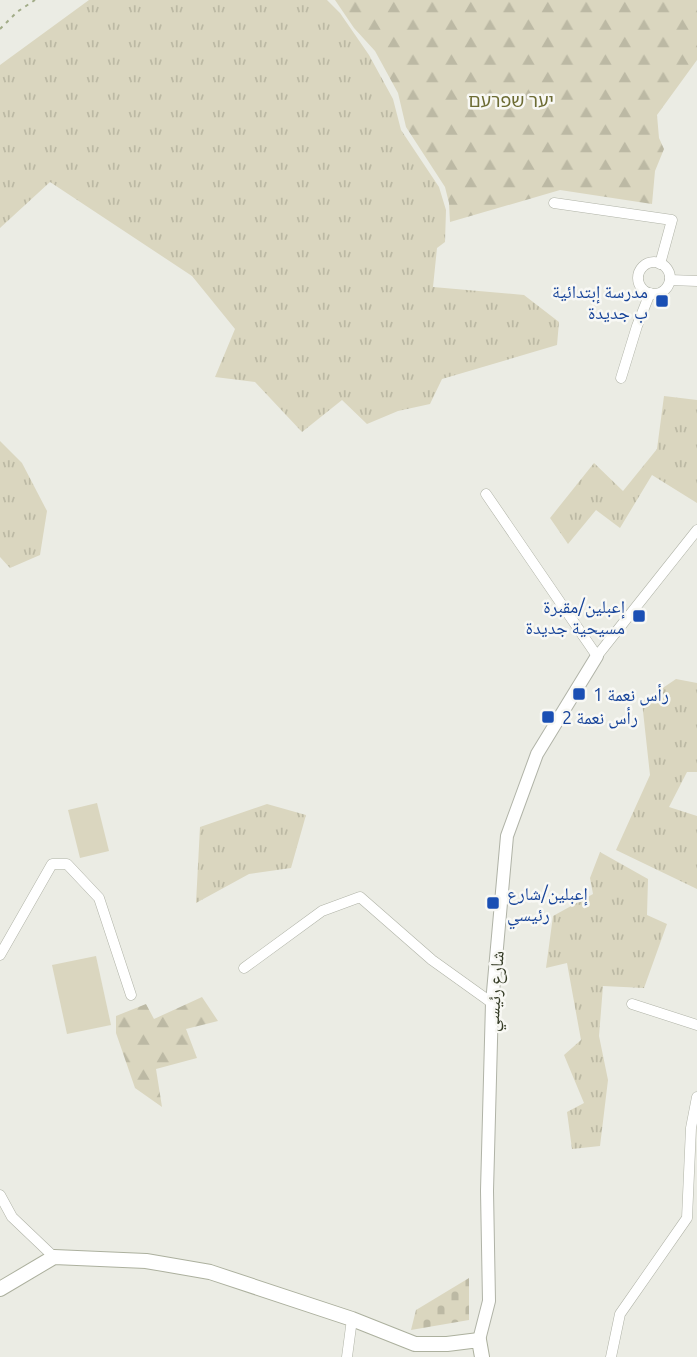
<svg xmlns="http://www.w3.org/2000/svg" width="697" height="1357" font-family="Ubuntu,'Noto Naskh Arabic','Noto Sans Hebrew',sans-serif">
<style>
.grass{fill:url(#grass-tufts)}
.forest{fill:url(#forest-firs)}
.cemetery{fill:url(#cemetery-stones)}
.park{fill:#dad6bf}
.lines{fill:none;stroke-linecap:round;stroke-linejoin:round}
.minor-casing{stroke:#b0b3a7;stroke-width:11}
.tertiary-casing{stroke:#b0b3a7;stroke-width:14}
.secondary-casing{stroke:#acb09e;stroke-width:16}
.path{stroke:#a2ac88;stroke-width:2;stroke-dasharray:3.5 5;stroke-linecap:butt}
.minor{stroke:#fff;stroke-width:10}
.tertiary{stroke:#fff;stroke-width:12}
.secondary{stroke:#fff;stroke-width:14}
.transit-dot{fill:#1a4fb4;stroke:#f8f8f4;stroke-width:2.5}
.labels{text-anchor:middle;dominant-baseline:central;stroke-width:5;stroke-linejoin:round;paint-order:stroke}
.park-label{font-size:18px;fill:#6d6c34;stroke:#f8f8f4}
.transit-label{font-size:18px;fill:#164399;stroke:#f8f8f4;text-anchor:start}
.street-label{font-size:18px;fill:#343b25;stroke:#f8f8f4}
</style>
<defs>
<pattern id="grass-tufts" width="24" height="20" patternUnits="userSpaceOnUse" patternTransform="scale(1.75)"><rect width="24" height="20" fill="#dad6bf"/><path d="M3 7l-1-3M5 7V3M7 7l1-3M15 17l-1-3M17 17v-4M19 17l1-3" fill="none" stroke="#bcb9a4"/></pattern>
<pattern id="forest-firs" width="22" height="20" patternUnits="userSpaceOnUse" patternTransform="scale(1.75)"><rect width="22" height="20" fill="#dad6bf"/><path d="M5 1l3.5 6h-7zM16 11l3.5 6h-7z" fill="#bcb9a4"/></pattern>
<pattern id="cemetery-stones" width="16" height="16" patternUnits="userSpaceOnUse" patternTransform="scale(1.75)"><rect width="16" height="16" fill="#dad6bf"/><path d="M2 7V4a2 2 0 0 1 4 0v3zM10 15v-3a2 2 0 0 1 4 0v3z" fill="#bcb9a4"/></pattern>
</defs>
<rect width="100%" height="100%" fill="#ebece4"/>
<g class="grass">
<path d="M89,0H327L340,13L369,55L393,99L401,130L439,187L446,210L445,242L437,248L433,287L524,295L559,322L557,345L442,379L430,404L398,411L367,424L342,400L302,432L255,382L215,377L235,329L192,276L50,182L0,228V65Z"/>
<path d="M664,396L697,400V503L652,475L620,528L596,510L568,544L550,518L594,463L623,491L657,449Z"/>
<path d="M0,441L22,463L47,511L40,555L10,568L0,557Z"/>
<path d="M676,679L697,683V772H687L669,807L697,816V889L616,850L650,775L642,702Z"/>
<path d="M267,804L306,815L291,868L249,874L196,903L200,827Z"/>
<path d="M600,852L648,879L647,915L667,924L644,988L603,986L599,1036L608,1080L600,1146L572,1149L567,1112L584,1103L564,1055L581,1040L567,963L546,968L553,916L593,894L590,878Z"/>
</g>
<g class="forest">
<path d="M335,0H697V60L657,115L659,138L664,149L655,171L652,204L560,190L450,222L449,203L445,187L406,127L398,93L375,51L354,28Z"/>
<path d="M202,997L218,1021L186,1029L197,1058L156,1069L162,1107L135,1088L116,1033V1016L146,1004L154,1019Z"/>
</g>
<path class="cemetery" d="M469,1278V1320L411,1330L416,1310Z"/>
<g class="park">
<path d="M97,803L109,851L80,858L68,810Z"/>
<path d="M96,956L111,1025L67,1034L52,965Z"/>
</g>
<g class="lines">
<g class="minor-casing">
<g id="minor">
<path d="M554,203L672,220L660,264"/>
<circle cx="654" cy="278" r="16"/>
<path d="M670,280L697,281"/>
<path d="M621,378L637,326L650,293"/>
<path d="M486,494L597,656L697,530"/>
<path d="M0,955L52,864H67L99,898L131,995"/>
<path d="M244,968L322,911L360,897L432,960L492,1003"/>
<path d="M632,1004L697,1025"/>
<path d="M0,1195L12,1217L54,1257"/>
<path d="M347,1357L352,1319"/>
<path d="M611,1357L620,1314L687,1218L691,1128L697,1097"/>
</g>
</g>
<g class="tertiary-casing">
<path id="tertiary" d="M479,1340L489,1301L487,1191L492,1003L507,836L537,754L597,656"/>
</g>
<g class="secondary-casing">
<path id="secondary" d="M0,1289L54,1257L146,1261L210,1272L352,1319L415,1344H447L479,1340L482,1357"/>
</g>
<path class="path" d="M0,29L17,12L35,0"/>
<use href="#minor" class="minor"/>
<use href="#tertiary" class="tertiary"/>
<use href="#secondary" class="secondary"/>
</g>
<g class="transit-dot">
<rect x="655" y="294" width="14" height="14" rx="3.5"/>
<rect x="632" y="609" width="14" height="14" rx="3.5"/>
<rect x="572" y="687" width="14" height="14" rx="3.5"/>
<rect x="541" y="710" width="14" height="14" rx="3.5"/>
<rect x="486" y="896" width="14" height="14" rx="3.5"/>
</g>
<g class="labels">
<g class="park-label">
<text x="511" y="100">יער שפרעם</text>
</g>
<g class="transit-label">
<text x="648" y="291" text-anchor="end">مدرسة إبتدائية<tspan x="648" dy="21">ب جديدة</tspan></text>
<text x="625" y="606" text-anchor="end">إعبلين/مقبرة<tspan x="625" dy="21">مسيحية جديدة</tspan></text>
<text x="593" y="694">رأس نعمة 1</text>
<text x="562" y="717">رأس نعمة 2</text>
<text x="507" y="893">إعبلين/شارع<tspan x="507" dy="21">رئيسي</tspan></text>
</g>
<g class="street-label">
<text transform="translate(494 991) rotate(-86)">شارع رئيسي</text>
</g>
</g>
</svg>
